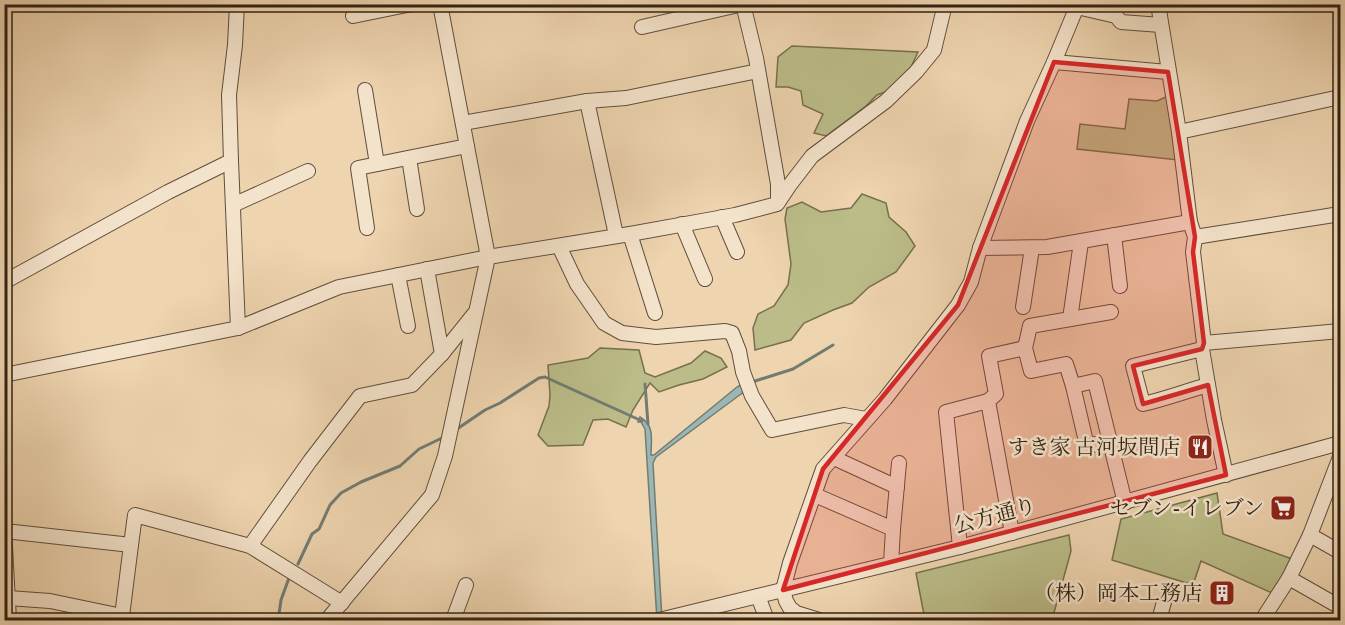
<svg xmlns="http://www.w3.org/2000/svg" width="1345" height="625" font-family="'IM FELL Double Pica','Noto Serif JP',serif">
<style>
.green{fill:#bbbc88;stroke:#76704e;stroke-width:1.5}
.water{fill:#9cb7b3;stroke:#717c74;stroke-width:1.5}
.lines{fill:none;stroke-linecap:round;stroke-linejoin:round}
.stream{stroke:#717c74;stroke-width:3}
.minor-casing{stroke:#604f3c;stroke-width:16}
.minor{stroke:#f4e3cb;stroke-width:14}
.marked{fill:#d62828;fill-opacity:0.2;stroke:#d62828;stroke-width:4.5;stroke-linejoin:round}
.labels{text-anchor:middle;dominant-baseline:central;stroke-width:5;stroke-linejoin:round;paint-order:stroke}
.poi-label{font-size:21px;fill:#302315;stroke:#f4e3cb;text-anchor:end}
.street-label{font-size:21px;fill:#302315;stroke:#f4e3cb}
</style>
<rect width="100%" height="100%" fill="#eed4af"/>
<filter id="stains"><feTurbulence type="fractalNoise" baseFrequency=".00333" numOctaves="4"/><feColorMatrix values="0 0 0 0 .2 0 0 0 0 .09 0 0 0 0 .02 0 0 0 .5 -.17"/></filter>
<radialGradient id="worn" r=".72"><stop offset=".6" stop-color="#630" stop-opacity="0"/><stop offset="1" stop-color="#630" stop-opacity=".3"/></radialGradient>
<g class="green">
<path d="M792,46L918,52L902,86L877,95L866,106L826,136L814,133L823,114L803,105L801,91L788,87H776L778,57Z"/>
<path d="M1170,95L1178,160L1077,149L1080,124L1125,129L1129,99L1157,101Z"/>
<path d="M862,194L886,203L889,217L906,232L915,246L896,272L869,287L852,303L833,310L804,323L791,340L755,350L753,328L758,314L774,306L788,285L791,264L785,219L787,208L802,202L821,212L851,208Z"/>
<path d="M600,348L639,350L645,373L655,377L691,363L705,351L721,358L727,367L703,379L679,385L659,392L650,383L633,410L626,427L608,419L593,420L583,445L548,446L538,435L549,406L550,395L548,365L588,358Z"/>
<path d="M1217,493L1223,534L1292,559L1285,575L1272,593L1201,561L1193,585L1112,560L1121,519Z"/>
<path d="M1069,535L1071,551L1052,620H925L916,573Z"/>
</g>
<path class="water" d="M750,379L754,386L741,394L656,457L653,463L662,620H657L645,429L641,422H638L640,417C655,426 651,439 651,455H654L737,387Z"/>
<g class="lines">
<g class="stream">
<path d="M752,382L793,369L833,345"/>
<path d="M645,384L648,424"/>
<path d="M457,429L485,410L500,403L539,378L545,377L642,421"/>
<path d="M298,564L312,534L319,529L330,505L341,493L361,482L400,466L419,449L442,438"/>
<path d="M275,620L279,614L281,600L289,578"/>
</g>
<g class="minor-casing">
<g id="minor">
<path d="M1158,4L1179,132L1190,222L1195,237L1193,252L1204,343L1202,349L1214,420L1226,475"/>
<path d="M1077,7L1116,16L1121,22L1161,25"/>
<path d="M353,16L412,4"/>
<path d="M642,27L743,4L756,58L778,184V202"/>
<path d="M1054,62L1168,72"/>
<path d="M365,90L377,164"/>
<path d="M587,101L626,98L758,71"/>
<path d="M463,123L587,101L616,235"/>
<path d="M1179,132L1340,97"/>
<path d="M409,158L417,209"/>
<path d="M231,161L238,328"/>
<path d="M233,205L308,171"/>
<path d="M722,217L737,252"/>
<path d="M682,224L705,279"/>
<path d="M367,228L358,168L467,146"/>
<path d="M630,234L655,313"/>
<path d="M1114,235L1120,286"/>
<path d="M1195,237L1340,214"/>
<path d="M559,246L577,284L604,323L622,333L656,337L725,331L732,333L739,351L743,372L752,396L772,430L844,415L866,419"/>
<path d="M980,248L1047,247L1190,222"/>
<path d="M427,269L442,354L474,314"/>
<path d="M398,275L408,326"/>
<path d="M4,282L168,192L231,161L229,95L235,45L237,4"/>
<path d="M1023,307L1032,248"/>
<path d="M1111,312L1030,326L1025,348L1031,371L1066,364L1073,386L1095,381L1125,503"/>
<path d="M1070,319L1081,242"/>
<path d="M1204,343L1340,331"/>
<path d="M1202,349L1133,366L1143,404C1165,399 1186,391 1208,385"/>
<path d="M4,375L238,328L339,287L488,257L630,234L735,215L777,204L789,186L812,156L886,101L916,72L934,50L945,4"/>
<path d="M1073,386L1087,446L1109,441"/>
<path d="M988,401L1012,533"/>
<path d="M834,458L897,487"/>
<path d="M815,495L893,529L891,564"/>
<path d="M4,528L9,620"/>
<path d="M893,529L899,463"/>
<path d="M5,531L131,545L122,616L50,601L8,598"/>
<path d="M1310,535L1340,552"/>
<path d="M131,545L135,515L250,546L342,603"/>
<path d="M250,546L310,461L360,396L412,385L442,354"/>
<path d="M960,547L946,412L988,401L996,394L989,356L1025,348"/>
<path d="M1289,578L1340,607"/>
<path d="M758,596L767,620"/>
<path d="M327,620L432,495L445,456L488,257L440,4"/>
<path d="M453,620L466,585"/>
<path d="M659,620L960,547L1340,443"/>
<path d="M819,620L796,613L790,608L786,601L783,590L790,563L823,469L885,399L958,305L971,282L980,248L1027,121L1054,62L1078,4"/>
<path d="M1159,620L1164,602"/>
<path d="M1262,620L1289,578L1310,535L1340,457"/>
</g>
</g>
<use href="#minor" class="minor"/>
</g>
<path class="marked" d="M1054,62L1168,72L1195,237L1193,252L1204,343L1202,349L1133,366L1143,404L1208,385L1226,475L783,590L823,469L958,305Z"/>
<defs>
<g id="restaurant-square" transform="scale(1.35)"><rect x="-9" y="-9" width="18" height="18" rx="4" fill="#8f2418" stroke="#f4e3cb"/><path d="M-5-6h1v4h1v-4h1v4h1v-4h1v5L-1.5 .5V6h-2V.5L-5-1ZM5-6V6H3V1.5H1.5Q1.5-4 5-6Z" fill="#fff"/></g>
<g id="supermarket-square" transform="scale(1.35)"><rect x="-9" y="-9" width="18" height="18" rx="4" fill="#8f2418" stroke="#f4e3cb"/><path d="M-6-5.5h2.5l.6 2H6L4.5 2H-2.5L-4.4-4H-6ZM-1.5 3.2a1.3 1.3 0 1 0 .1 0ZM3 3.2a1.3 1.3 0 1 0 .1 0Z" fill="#fff"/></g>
<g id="building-square" transform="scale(1.35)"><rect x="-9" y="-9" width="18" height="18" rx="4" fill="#8f2418" stroke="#f4e3cb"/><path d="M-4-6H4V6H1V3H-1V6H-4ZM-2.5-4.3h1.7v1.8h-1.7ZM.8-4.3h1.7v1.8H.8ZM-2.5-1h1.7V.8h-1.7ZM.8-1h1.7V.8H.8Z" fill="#fff"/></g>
</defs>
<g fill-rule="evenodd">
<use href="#restaurant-square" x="1200" y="447"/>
<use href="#supermarket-square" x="1283" y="508"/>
<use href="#building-square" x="1222" y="593"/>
</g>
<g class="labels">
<g class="poi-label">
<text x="1180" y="447">すき家 古河坂間店</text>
<text x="1264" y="508">セブン-イレブン</text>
<text x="1202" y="593">（株）岡本工務店</text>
</g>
<g class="street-label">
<text transform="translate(995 516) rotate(-15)">公方通り</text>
</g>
</g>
<rect width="1345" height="625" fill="none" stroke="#eed4af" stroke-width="24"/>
<rect x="6" y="6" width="1333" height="613" fill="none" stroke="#302315" stroke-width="3"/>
<rect x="12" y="12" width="1321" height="601" fill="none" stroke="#302315" stroke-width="1.5"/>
<rect width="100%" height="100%" filter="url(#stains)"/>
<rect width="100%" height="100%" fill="url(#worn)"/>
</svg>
